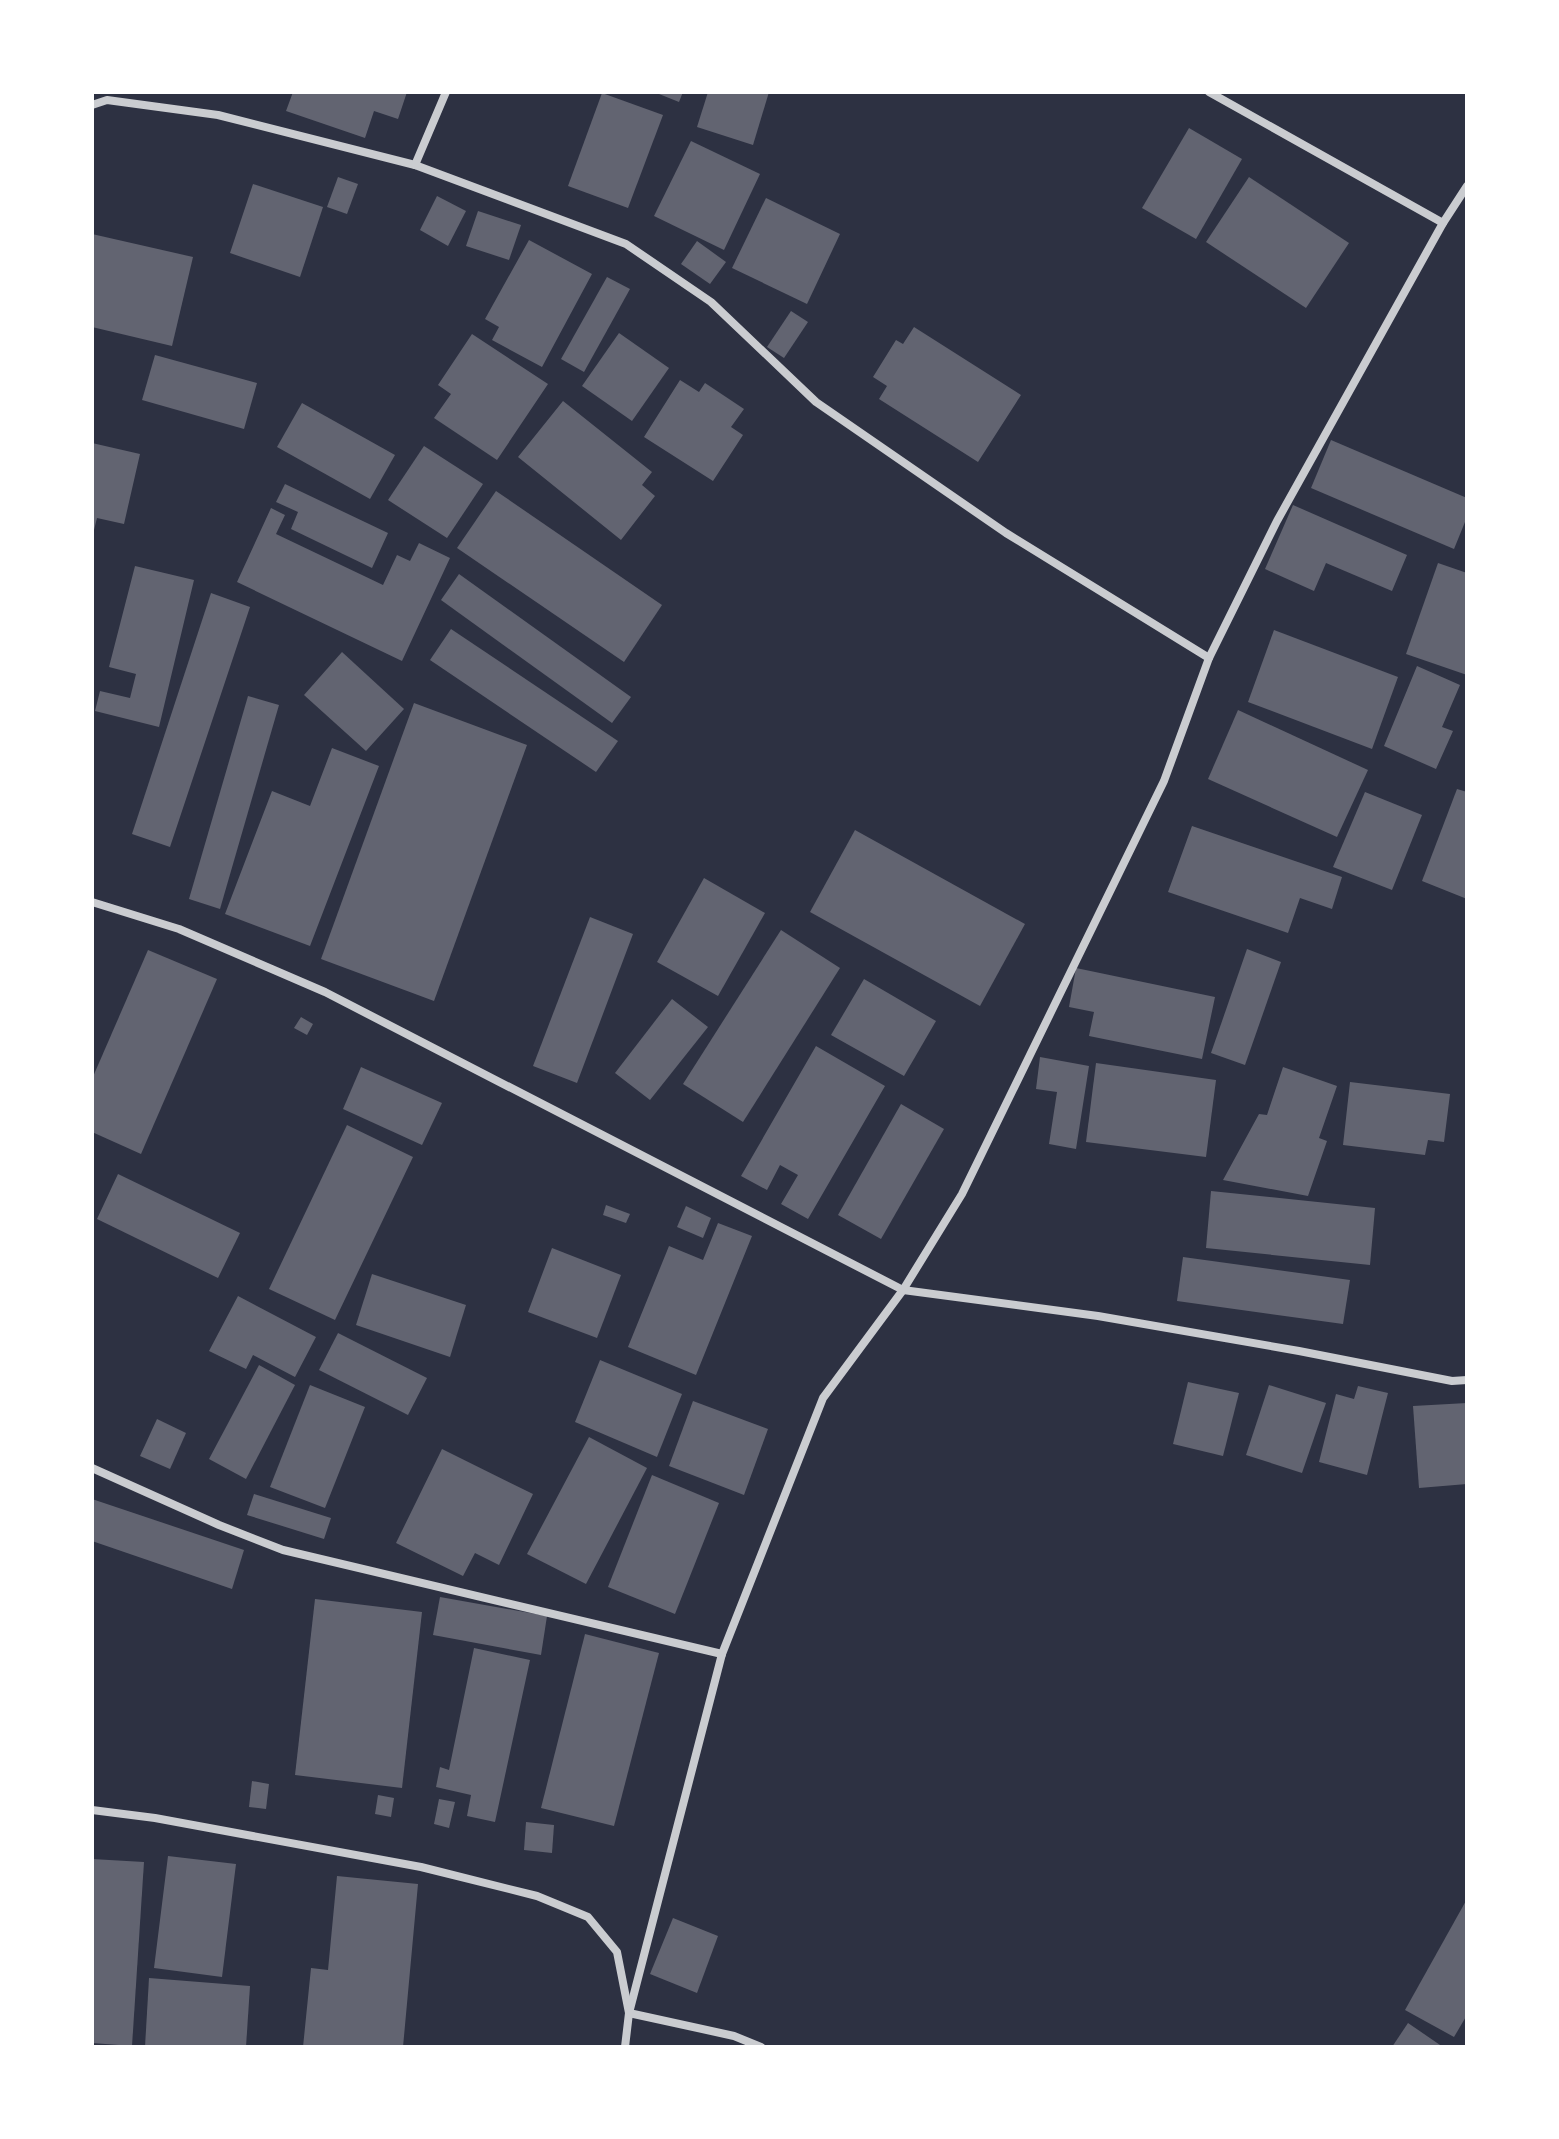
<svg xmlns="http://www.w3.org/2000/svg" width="1559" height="2139" font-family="Mulish,sans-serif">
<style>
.building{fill:#626471}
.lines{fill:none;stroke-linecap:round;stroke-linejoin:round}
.minor{stroke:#caccd0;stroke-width:8}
</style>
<rect width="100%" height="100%" fill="#2d3142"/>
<g class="building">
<path d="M293,92H407L398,119L374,111L365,138L286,111Z"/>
<path d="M654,92H683L679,102Z"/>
<path d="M708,92H769L753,145L697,127Z"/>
<path d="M602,93L663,115L628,208L568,186Z"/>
<path d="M1189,128L1242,159L1196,239L1142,208Z"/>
<path d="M691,141L760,174L724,250L654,216Z"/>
<path d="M338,177L358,184L347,214L327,207Z"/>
<path d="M1249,177L1349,243L1306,308L1206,242Z"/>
<path d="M253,184L323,207L300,277L230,253Z"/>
<path d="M437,196L466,211L448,246L420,230Z"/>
<path d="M766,198L840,234L807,304L732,268Z"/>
<path d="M478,211L521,225L509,260L466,246Z"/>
<path d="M92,234L193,257L172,346L92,327Z"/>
<path d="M529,240L592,274L542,367L492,340L499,327L485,319Z"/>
<path d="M697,241L726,262L710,284L681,264Z"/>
<path d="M607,277L630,289L584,372L561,359Z"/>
<path d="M791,311L808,322L784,358L767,347Z"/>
<path d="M914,327L1021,395L978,462L879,399L887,386L873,377L896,340L903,344Z"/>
<path d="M619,333L669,368L632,421L582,386Z"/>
<path d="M472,334L548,384L497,460L434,418L451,394L438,385Z"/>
<path d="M155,355L257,383L244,429L142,400Z"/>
<path d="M680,380L699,392L705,383L744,409L731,427L743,435L713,481L644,437Z"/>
<path d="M563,401L652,472L642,485L655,496L621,540L518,457Z"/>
<path d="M302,403L395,455L370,499L277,447Z"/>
<path d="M1331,440L1467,498V517L1454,549L1311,488Z"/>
<path d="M92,443L140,454L124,524L97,518L93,534Z"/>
<path d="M424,446L483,484L447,538L388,500Z"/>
<path d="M285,484L388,533L372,568L291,529L298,512L276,502Z"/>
<path d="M496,491L662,605L624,662L457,548Z"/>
<path d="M1293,505L1407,555L1392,591L1326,563L1314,591L1265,569Z"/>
<path d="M271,508L285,515L276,534L383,585L397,555L410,561L419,543L450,558L402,661L237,582Z"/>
<path d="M1438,563L1467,573V675L1406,654Z"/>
<path d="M135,566L194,580L159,727L95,711L100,691L130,698L136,674L109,667Z"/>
<path d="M459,574L631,697L612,723L441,600Z"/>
<path d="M211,593L250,607L170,847L132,834Z"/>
<path d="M451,629L618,741L596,772L430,660Z"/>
<path d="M1274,630L1398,677L1372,749L1248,702Z"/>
<path d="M342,652L404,709L366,751L304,695Z"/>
<path d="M1417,666L1460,685L1442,727L1453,731L1436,769L1384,746Z"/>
<path d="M248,696L279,705L220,909L189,899Z"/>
<path d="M414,703L527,745L434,1001L321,959Z"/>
<path d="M1238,710L1368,770L1337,837L1208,779Z"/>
<path d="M332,748L379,766L310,946L225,914L272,791L310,806Z"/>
<path d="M1457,789L1467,792V899L1422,881Z"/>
<path d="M1365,792L1422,815L1392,890L1333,867Z"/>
<path d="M1192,826L1342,877L1332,909L1300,898L1288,933L1168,892Z"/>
<path d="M855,830L1025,924L980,1006L810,912Z"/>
<path d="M704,878L765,913L718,996L657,962Z"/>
<path d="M590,917L633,934L577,1083L533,1066Z"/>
<path d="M781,930L840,968L743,1122L683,1084Z"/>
<path d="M1247,949L1281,962L1245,1065L1211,1053Z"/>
<path d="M148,950L217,979L141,1154L92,1132V1079Z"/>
<path d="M1076,968L1215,997L1202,1059L1089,1036L1094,1012L1069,1007Z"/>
<path d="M864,979L936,1021L904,1076L831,1035Z"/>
<path d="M672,999L708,1027L650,1100L615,1073Z"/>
<path d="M301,1017L313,1024L307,1035L294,1028Z"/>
<path d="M816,1046L885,1086L808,1219L781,1204L798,1175L780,1165L767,1190L741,1176Z"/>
<path d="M1040,1057L1089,1066L1076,1149L1049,1144L1057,1092L1036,1089Z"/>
<path d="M1096,1063L1216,1080L1206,1157L1086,1142Z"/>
<path d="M361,1067L442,1103L422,1145L343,1109Z"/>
<path d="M1283,1067L1337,1086L1319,1138L1327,1141L1308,1196L1223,1180L1259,1114L1267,1115Z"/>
<path d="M1350,1082L1450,1094L1444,1142L1428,1140L1425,1155L1343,1145Z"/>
<path d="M901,1104L944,1129L881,1239L838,1215Z"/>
<path d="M347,1125L413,1157L335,1320L269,1289Z"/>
<path d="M118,1174L240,1233L218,1278L97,1219Z"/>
<path d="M1211,1191L1375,1208L1370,1265L1206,1248Z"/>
<path d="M606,1205L630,1214L626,1223L603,1215Z"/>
<path d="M686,1206L711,1218L703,1238L677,1227Z"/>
<path d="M718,1223L752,1236L696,1375L628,1347L669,1246L703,1260Z"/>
<path d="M552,1248L621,1275L597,1338L528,1312Z"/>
<path d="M1183,1257L1350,1280L1343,1324L1177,1301Z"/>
<path d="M372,1274L466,1305L450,1357L356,1325Z"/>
<path d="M238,1296L316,1337L295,1377L253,1355L246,1369L209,1351Z"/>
<path d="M338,1333L427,1378L408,1415L319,1370Z"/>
<path d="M600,1360L682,1394L657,1457L575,1422Z"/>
<path d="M259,1365L295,1385L246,1479L209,1459Z"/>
<path d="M1188,1382L1239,1393L1223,1456L1173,1444Z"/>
<path d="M310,1385L365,1407L325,1508L270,1487Z"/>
<path d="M1269,1385L1326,1403L1302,1473L1246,1455Z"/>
<path d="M1358,1386L1388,1393L1367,1475L1319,1462L1336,1394L1354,1399Z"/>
<path d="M693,1401L768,1429L744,1495L669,1466Z"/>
<path d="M1467,1403V1484L1419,1488L1413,1406Z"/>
<path d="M157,1419L186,1433L170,1469L140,1456Z"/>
<path d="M589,1437L647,1468L586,1584L527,1554Z"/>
<path d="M442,1449L533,1494L499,1565L475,1553L463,1576L396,1543Z"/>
<path d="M652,1475L719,1503L675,1614L608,1587Z"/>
<path d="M254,1494L331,1518L324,1539L247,1515Z"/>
<path d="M92,1499L244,1550L232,1589L92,1541Z"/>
<path d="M440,1597L547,1616L541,1655L433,1635Z"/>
<path d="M315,1599L422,1612L402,1788L295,1775Z"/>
<path d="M585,1634L659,1653L614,1826L541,1808Z"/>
<path d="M474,1648L530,1660L495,1822L467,1816L471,1795L436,1787L440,1767L449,1770Z"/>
<path d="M252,1781L269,1784L266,1809L249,1807Z"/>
<path d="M378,1795L394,1798L391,1817L375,1814Z"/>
<path d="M439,1799L455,1802L449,1828L434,1824Z"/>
<path d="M526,1822L554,1825L552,1853L524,1850Z"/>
<path d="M168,1856L236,1864L222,1977L154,1968Z"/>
<path d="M92,1859L144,1862L132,2046L92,2043Z"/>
<path d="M337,1876L418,1884L403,2047H303L311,1968L328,1970Z"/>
<path d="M1467,1899V2015L1454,2037L1405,2010Z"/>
<path d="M673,1918L718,1936L697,1993L650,1974Z"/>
<path d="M149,1978L250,1986L246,2047H145Z"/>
<path d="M1408,2023L1443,2047H1392Z"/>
</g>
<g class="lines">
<g class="minor">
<path d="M1209,92L1443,223"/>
<path d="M92,105L107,100L218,115L415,165L626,244L711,302L816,402L1006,533L1209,658"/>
<path d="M415,165L446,92"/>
<path d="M92,902L179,929L325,992L903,1290L1098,1316L1299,1351L1452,1381L1467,1380"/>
<path d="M92,1468L219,1525L283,1550L722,1654"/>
<path d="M92,1810L155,1818L421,1867L537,1896L588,1917L617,1952L629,2013L734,2036L761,2047"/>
<path d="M625,2047L629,2013L722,1654L823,1398L903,1290L962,1194L1164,781L1209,658L1277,521L1443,223L1467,186"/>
</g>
</g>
<rect width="1559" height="2139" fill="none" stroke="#ffffff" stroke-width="188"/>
</svg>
